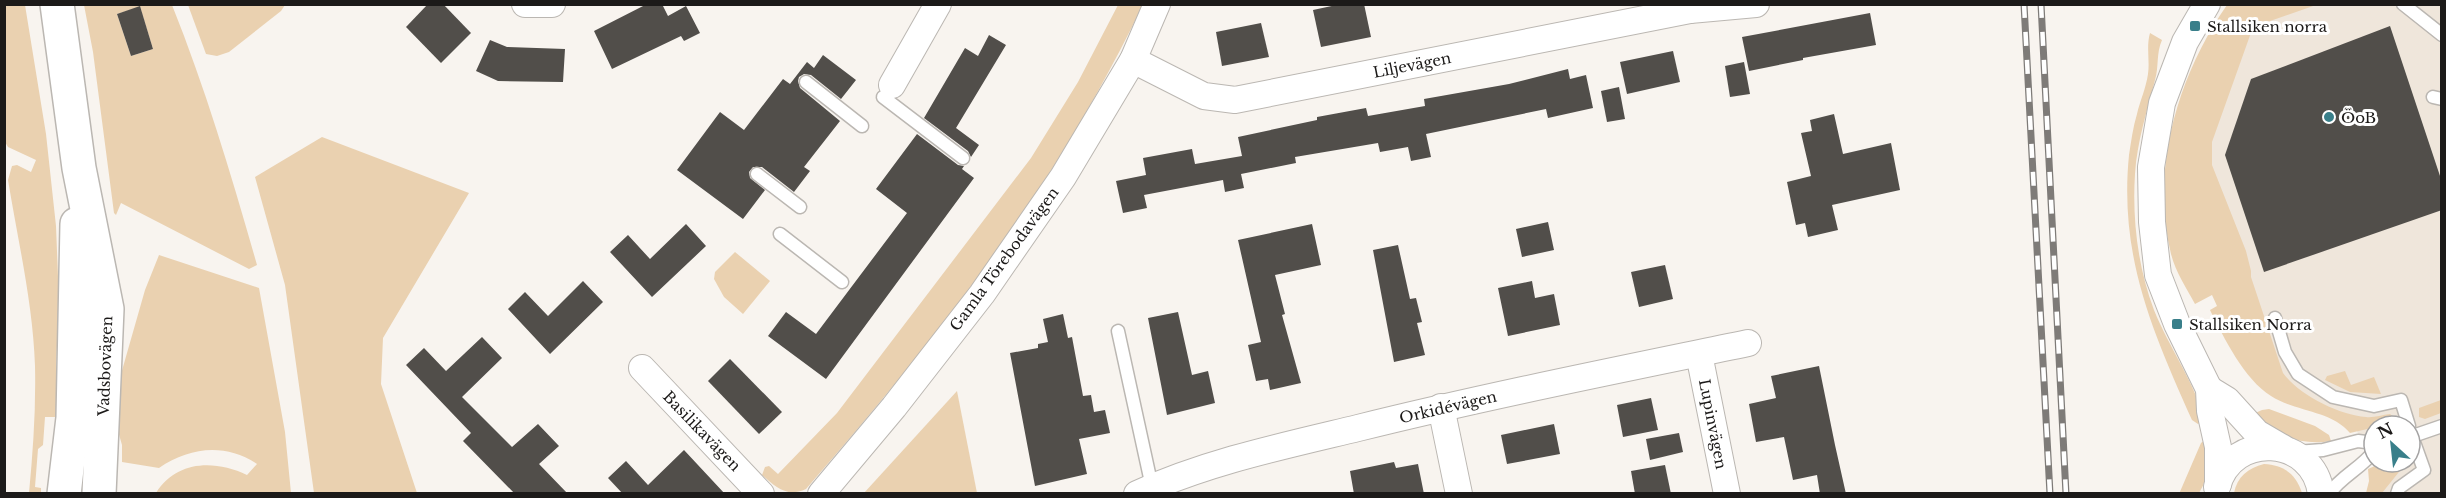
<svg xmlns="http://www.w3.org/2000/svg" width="2446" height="498" font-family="'Libre Baskerville',serif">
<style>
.built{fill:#efe6db;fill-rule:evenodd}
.green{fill:#ead1b0;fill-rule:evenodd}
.building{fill:#514e4a}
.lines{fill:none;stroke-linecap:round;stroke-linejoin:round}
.lane-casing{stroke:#bbb7b2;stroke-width:15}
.street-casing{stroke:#bbb7b2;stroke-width:28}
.secondary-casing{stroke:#bbb7b2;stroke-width:36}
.lane{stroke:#fff;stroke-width:12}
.street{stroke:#fff;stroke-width:26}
.secondary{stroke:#fff;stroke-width:33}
.rail-casing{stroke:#7e7b78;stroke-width:7}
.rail{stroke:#fff;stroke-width:4.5;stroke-dasharray:14;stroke-linecap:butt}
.poi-dot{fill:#397f8a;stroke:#fff;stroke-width:2}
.labels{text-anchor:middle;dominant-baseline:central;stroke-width:6;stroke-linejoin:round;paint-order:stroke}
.poi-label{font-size:15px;fill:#1c1a19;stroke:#fff;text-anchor:start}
.street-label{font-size:15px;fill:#1c1a19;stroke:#fff}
</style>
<rect width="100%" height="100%" fill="#f8f4ef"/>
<path class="built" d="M2259,5H2441V493H2372L2378,471L2351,420L2293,395L2267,368L2204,140ZM2374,426H2410V462H2374Z"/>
<g class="green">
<path d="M4,5H25L46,134L56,226L59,301L56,368L57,417H45L43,445L38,449L35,487L41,488V493H29C33,451 36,409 35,366C33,304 18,241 8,180L12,166L17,165L31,172L36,160L8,147L5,142Z"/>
<path d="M84,5H172C206,90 232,177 257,265L249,269L121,203L116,215L114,213L93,52ZM140,7L153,49L131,56L117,14Z"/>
<path d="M188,5V4L285,5L281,11L229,52L217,56L206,54Z"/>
<path d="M1118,5H1143C1113,66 1080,126 1043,183C973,292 890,392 806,489C787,498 776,487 762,475L765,467L769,466L778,474L837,413L1031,158L1078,82Z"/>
<path d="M2227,5H2316L2253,27L2212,142V165L2246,251L2251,271V277L2283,373C2299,395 2339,415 2366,417C2373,418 2382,415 2390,414L2395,418L2389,424L2350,433C2331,410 2296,412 2271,396C2244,379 2224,338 2210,310L2217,306L2212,295L2195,304C2186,287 2176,273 2171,254C2150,169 2178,75 2227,5Z"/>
<path d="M2150,33L2162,40C2156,53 2159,67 2155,80C2147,111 2137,142 2135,174C2132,219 2138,268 2154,310C2169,347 2193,380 2204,418L2198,424L2192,420C2152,330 2119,256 2129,155C2131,142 2133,127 2137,114C2140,101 2146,88 2148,74C2150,60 2146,47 2150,33Z"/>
<path d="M322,137L469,193L383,338L381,384L417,493H314L285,285L255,177Z"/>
<path d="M735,252L770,281L743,314L724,297L714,279L715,272Z"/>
<path d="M159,255L259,288L285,432L291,493H156C177,460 215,460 247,475L257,464C225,443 190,447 159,468L122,462V445L118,431L117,388L145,290Z"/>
<path d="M2345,371L2351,385L2374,377L2381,394L2350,392L2325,380L2327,376Z"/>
<path d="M957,391L977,493H864Z"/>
<path d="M2441,400V413L2425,419L2419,417V408Z"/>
<path d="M2269,409L2315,426L2329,435L2331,441C2299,446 2276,435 2253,414L2262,410Z"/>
<path d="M2206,439C2207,461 2211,474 2199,493L2179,494L2201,443Z"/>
<path d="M2384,462H2407L2382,493H2366L2369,481L2368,469Z"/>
<path d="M2264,464C2284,465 2296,474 2302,493H2234C2237,477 2248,468 2264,464Z"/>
</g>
<g class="building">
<path d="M428,4H443L471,33L441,63L406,27Z"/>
<path d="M647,4H662L668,16L686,6L700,33L684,41L681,36L612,69L594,31Z"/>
<path d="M1341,4H1364L1371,37L1321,47L1313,10Z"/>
<path d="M140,6L153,49L131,56L117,14Z"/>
<path d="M1870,13L1876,45L1803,58V60L1749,71L1742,37Z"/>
<path d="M1261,23L1269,57L1222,66L1216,32Z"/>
<path d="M2390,26L2442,182V210L2264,272L2225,155L2251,79Z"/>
<path d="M989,35L1006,45L956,128L979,145L971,157L968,151L924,118L965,48L978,56Z"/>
<path d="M490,40L507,47L565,49L563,82L498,81L476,71Z"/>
<path d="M1673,51L1680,82L1627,94L1620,62Z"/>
<path d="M823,55L856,80L841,99L811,75L804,74L799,77L798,81L800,88L840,121L804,167L810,171L794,192L762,167H753L749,172L750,178L765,190L743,219L677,170L720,112L744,130L783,79L790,84L807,62L814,68Z"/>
<path d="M1744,62L1750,94L1730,97L1725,66Z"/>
<path d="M1568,69L1570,79L1586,75L1593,108L1548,118L1546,109L1426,134L1431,157L1411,161L1408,147L1380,152L1378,143L1295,157L1296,163L1241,174L1244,188L1225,192L1223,180L1144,195L1147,208L1123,213L1116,181L1146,175L1143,158L1192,149L1195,164L1242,156L1238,137L1317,120V117L1366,108L1368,116L1425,106L1424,99L1509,84Z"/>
<path d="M1619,87L1625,119L1607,122L1601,91Z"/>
<path d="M1834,114L1843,154L1891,143L1900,190L1832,205L1838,230L1808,237L1805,223L1796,225L1787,182L1811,176L1801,133L1812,131L1810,120Z"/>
<path d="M917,134L958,165L964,166L962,169L974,178L826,379L768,336L786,312L816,334L907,213L876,189Z"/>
<path d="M1548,222L1554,250L1522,257L1516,229Z"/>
<path d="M686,224L706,246L652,297L610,252L628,235L650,259Z"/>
<path d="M1312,224L1321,265L1275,275L1285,314L1282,315L1301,383L1270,390L1268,379L1256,381L1248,345L1261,342L1238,240Z"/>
<path d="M1398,245L1410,299L1416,298L1422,322L1417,323L1425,355L1394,362L1373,250Z"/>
<path d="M1665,265L1673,299L1639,307L1631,272Z"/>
<path d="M583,281L603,302L550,354L508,309L525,292L548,316Z"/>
<path d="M1532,281L1535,298L1554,294L1560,325L1508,336L1498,288Z"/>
<path d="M1178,312L1192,375L1208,371L1215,403L1167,415L1148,318Z"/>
<path d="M1063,314L1068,338L1072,337L1083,396L1091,395L1094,412L1105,410L1110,433L1079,439L1087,474L1035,486L1010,353L1038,348V344L1048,342L1043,319Z"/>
<path d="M482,337L502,358L462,397L512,447L538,424L559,446L539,464L568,494H515L463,441L471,433L406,365L424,348L446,371Z"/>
<path d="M730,359L782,412L759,434L708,381Z"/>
<path d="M1819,366L1835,445L1846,494H1820L1817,475L1793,480L1784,437L1756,442L1749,404L1776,398L1771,376Z"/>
<path d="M1651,398L1658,430L1623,437L1617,405Z"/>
<path d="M1554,424L1560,454L1507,464L1501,435Z"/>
<path d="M1679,433L1683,452L1650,460L1646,439Z"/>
<path d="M684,450L725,494H623L608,478L626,461L648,485Z"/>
<path d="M1394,462L1396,468L1418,464L1424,494H1354L1350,471Z"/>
<path d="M1665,465L1671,494H1635L1631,471Z"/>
</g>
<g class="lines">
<g class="lane-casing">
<g id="lane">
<path d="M2403,4L2442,35"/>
<path d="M806,82L862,126"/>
<path d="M883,97L963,158"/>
<path d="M2433,97L2442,99"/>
<path d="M757,174L800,207"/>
<path d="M780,234L842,282"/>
<path d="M2275,318L2285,352L2298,374L2333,397L2374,406L2401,400L2409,426"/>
<path d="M1118,331L1152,487"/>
<path d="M2410,437L2442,426"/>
<path d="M2296,452L2323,450L2358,441L2374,443"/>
<path d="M2329,494C2341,476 2362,468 2374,451"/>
<path d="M2397,494L2399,488L2424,470L2410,431"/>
</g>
</g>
<g class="street-casing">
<g id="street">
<path d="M525,4H552"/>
<path d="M2207,4L2185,42L2162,103L2151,167L2152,222L2158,275L2177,324L2209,389L2210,411L2218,447V484"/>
<path d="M1690,10L1756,4"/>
<path d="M1133,60L1204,96L1235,100L1690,10L1695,4"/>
<path d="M892,85L938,4"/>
<path d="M1699,354L1727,494"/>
<path d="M642,368L761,494"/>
<path d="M2209,389L2227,400L2257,433L2283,448"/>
<path d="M1441,407L1459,494"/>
<path d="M2217,487C2231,431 2314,435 2321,494"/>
<path d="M821,494L894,407L982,294L1063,177L1133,60L1157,4"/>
<path d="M1137,494C1207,462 1283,446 1358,428C1487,396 1618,370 1748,343"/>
</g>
</g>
<g class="secondary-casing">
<g id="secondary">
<path d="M57,4L79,168L107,309L99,494"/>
<path d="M64,494L73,418L77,224"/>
</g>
</g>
<use href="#lane" class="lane"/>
<use href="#street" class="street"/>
<use href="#secondary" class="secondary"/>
<g class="rail-casing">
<g id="rail">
<path d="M2024,4L2050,494"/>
<path d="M2041,4L2066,494"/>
</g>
</g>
<use href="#rail" class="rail"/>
</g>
<g class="poi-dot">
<rect x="2189" y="20" width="12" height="12" rx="3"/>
<circle cx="2329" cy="117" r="6"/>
<rect x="2171" y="318" width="12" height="12" rx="3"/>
</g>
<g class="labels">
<g class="poi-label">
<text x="2207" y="26">Stallsiken norra</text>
<text x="2341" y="117">ÖoB</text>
<text x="2189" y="324">Stallsiken Norra</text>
</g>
<g class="street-label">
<text transform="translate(1412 65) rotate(-11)">Liljevägen</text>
<text transform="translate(1004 259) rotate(-54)">Gamla Törebodavägen</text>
<text transform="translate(105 366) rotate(-88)">Vadsbovägen</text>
<text transform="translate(1448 407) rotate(-13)">Orkidévägen</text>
<text transform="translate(1713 424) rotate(79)">Lupinvägen</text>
<text transform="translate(702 431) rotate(46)">Basilikavägen</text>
</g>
</g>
<rect width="2446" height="498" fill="none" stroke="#1c1a19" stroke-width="12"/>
<g transform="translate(2392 444) rotate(333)"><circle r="28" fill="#ffffff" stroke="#a4a3a3" stroke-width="1.5"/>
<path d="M0-4.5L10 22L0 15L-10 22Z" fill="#397f8a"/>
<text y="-9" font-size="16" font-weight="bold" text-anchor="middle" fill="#1c1a19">N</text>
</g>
</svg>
